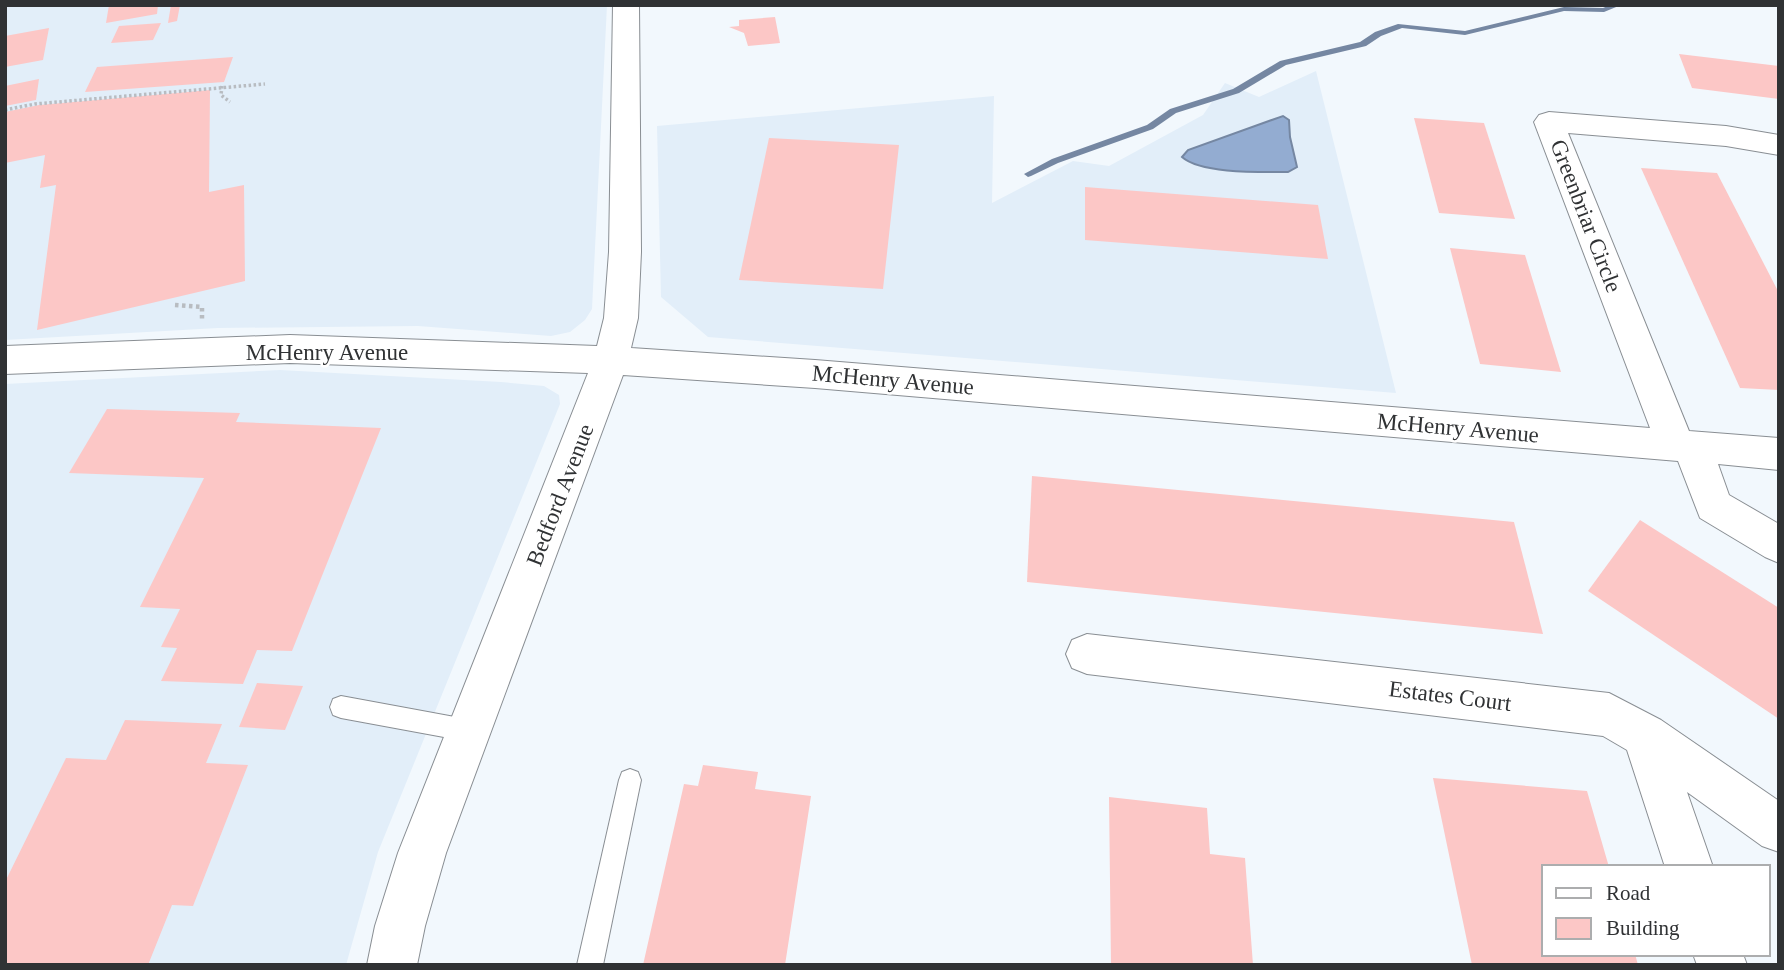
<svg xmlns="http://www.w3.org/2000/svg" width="1784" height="970" font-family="Georgia,serif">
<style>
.built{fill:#e2eef9}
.water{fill:#93acd1;stroke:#7587a2;stroke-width:2}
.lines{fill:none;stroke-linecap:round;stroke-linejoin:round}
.stream{fill:#7587a2;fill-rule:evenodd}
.building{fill:#fcc7c6}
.lane-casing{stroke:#898e93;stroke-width:2}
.street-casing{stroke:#898e93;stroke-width:2}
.path-far1{stroke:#b8bcc1;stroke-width:3.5;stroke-dasharray:2.5 2.5;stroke-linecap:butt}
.path{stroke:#b8bcc1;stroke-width:4.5;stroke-dasharray:3.5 3.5;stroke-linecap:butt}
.lane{fill:#fff;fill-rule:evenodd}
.street{fill:#fff;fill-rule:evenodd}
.labels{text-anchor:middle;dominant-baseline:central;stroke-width:5;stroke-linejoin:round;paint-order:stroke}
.street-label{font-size:23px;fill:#303234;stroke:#fff}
</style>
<rect width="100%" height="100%" fill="#f2f8fd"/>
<g class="built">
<path d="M5,5H607L592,309L585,320L570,332L551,336L418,326L218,328L5,340Z"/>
<path d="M1316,71L1396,393L708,337L661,297L657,126L994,96L992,203L1073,161L1109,166L1203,115L1225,83L1259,97Z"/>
<path d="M280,370L501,382L544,386L559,395L560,404L378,852L346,965H5V384Z"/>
</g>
<path class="water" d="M1283,116L1289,120L1290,137L1297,167L1288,172C1262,172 1201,174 1182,157L1188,150Z"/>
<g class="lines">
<path class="stream" d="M1610,5H1621L1604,12L1564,11L1465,35L1402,28L1381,36L1366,46L1286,65L1239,93L1176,113L1153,129L1058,163L1031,176L1028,177L1024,174L1052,159L1147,125L1170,109L1233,89L1280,61L1360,42L1375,32L1398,24L1465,31L1564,7L1603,8Z"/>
</g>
<g class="building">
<path d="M109,5H158L157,14L106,23Z"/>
<path d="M171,5H180L177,21L168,23Z"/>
<path d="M775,17L780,43L748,46L744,33L729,27L739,26V20Z"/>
<path d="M161,23L153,40L111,43L119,26Z"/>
<path d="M49,28L43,60L5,67V36Z"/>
<path d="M1679,54L1779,66V99L1692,88Z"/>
<path d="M233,57L224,82L85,92L97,67Z"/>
<path d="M39,79L36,100L5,106V86Z"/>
<path d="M210,90L209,192L244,185L245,281L37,330L56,185L40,188L45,155L5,163V112L39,105Z"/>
<path d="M1414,118L1484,123L1515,219L1439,213Z"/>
<path d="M769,138L899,145L883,289L739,280Z"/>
<path d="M1641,168L1717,173L1779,293V390L1740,388Z"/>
<path d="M1085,187L1318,205L1328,259L1085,240Z"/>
<path d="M1450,248L1525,255L1561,372L1480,364Z"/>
<path d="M107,409L240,413L236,422L381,428L292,651L257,650L243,684L161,681L177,648L161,647L180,609L140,607L204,478L69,473Z"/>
<path d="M1032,476L1514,522L1543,634L1027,582Z"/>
<path d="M1640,520L1779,608V719L1588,591Z"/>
<path d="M257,683L303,686L285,730L239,727Z"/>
<path d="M125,720L222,724L206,763L248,765L193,906L172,905L148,965H5V882L66,758L106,760Z"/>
<path d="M703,765L758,772L755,789L811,796L785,965H643L684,784L698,786Z"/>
<path d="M1433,778L1587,791L1609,867H1544V954H1635L1638,965H1472Z"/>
<path d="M1109,797L1207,808L1210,854L1245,858L1253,965H1111Z"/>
</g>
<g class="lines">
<g class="lane-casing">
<g id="lane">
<path d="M341,696L471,720L479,723L482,731L479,739L471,742L341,718L333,715L330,707L333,699Z"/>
<path d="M630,769L638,772L641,780L603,965H577L619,780L622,772Z"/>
</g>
</g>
<g class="street-casing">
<g id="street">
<path d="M613,5H639L641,252L638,318L631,348L815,360L1650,428L1534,122L1539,115L1549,112L1726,126L1779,135V155L1726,146L1568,133L1689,431L1779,438V470L1718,464L1729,495L1779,524V563L1765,557L1700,518L1678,461L815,388L623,375L446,853L425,926L417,965H367L375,926L398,853L588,373L290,363L5,374V346L290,335L597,346L604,318L609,252Z"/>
<path d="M1087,634L1609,693L1661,720L1779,801V852L1762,846L1687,792L1713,867H1665L1627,750L1603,736L1087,674L1072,668L1066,654L1072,640Z"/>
<path d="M1693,954H1743L1747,965H1697Z"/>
</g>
</g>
<g class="path-far1">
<path d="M222,86L221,95L230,102"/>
<path d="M5,110L35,104L265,84"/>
</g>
<path class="path" d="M175,305L202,307V322"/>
<use href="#lane" class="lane"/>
<use href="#street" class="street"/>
</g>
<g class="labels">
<g class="street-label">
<text transform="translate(1586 216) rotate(69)">Greenbriar Circle</text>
<text x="327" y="352">McHenry Avenue</text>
<text transform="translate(893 380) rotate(5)">McHenry Avenue</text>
<text transform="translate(1458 428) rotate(5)">McHenry Avenue</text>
<text transform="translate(560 495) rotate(-69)">Bedford Avenue</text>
<text transform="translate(1450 696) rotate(7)">Estates Court</text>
</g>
</g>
<rect width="1784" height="970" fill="none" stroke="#303234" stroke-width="14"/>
<rect x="1542" y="865" width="228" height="91" fill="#ffffff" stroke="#acadae" stroke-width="2"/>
<rect x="1556" y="888" width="35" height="10" fill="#ffffff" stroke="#acadae" stroke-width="2"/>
<text x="1606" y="900" font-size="21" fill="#303234">Road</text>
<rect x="1556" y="918" width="35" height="21" fill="#fcc7c6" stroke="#acadae" stroke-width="2"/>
<text x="1606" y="935" font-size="21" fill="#303234">Building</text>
</svg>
